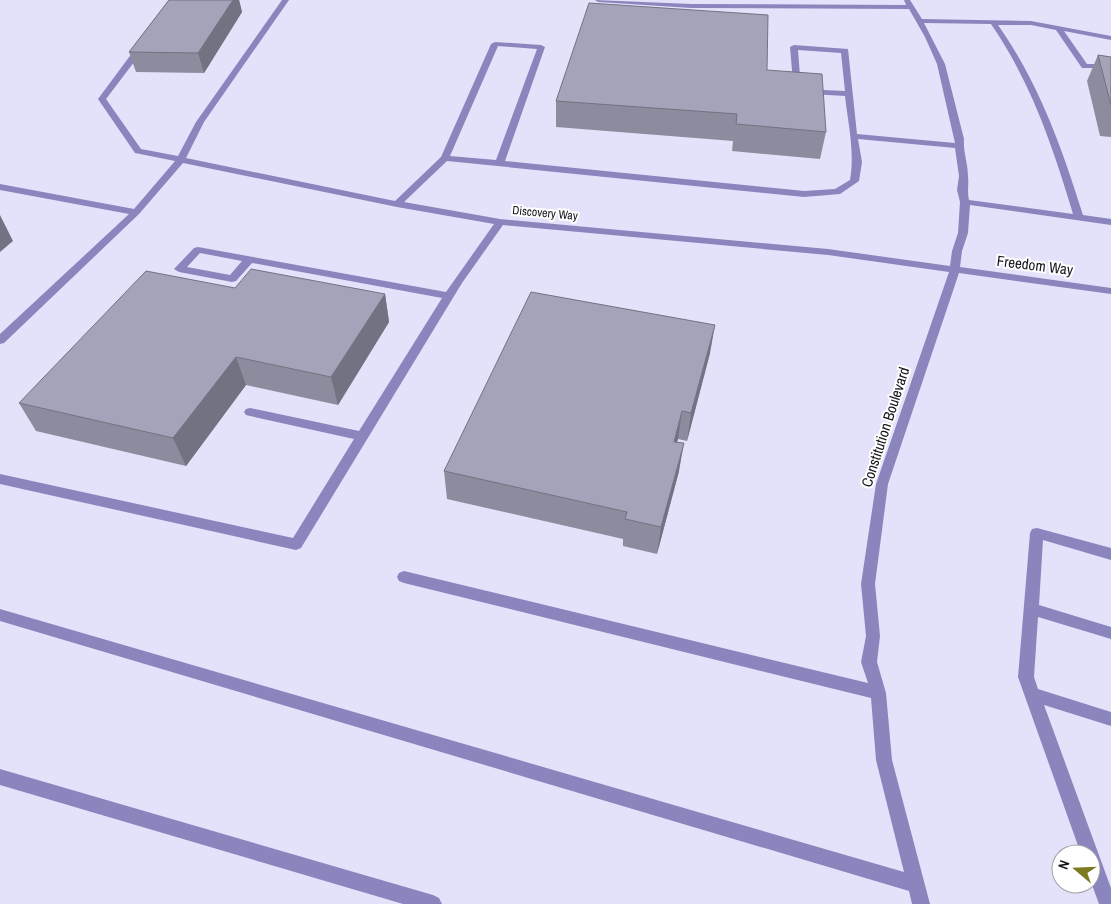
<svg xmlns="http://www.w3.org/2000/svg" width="1111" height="904" font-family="'Archivo Narrow',sans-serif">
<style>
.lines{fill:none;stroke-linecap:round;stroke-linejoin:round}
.minor{fill:#8b85be;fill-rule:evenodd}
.wall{fill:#8d8c9f}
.shaded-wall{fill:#737282}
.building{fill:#a4a3b9;stroke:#737282}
.labels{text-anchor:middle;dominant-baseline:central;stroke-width:4;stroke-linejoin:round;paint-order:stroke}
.far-street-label{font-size:12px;fill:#16161e;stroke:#fff}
.street-label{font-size:15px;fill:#16161e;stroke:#fff}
</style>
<rect width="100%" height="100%" fill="#e3e2fa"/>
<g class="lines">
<g class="minor">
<path d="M282,0H289L204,122L186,158L395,201L441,157L491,44L495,42L541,45L545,47L505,161L804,191L835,189L850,180C855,153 848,123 845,96L794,93L790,47L794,45L848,49L857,134L955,143L937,64L925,37L909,9L691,8L598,2L595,0L691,4L906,5L904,0H910L922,19L1031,21L1111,36V40L1064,31L1087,64H1111V68H1082L1056,30L1031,25H998C1039,83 1062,148 1083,215L1111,219V225L970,205L968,233L962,251L960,267L1111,288V294L959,273L888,484L875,584L880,636L877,662L886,693L892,760L930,904H912L909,891L0,621V609L904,872L876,760L871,698L404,583L399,581L397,577L399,573L404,571L868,683L861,662L866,636L861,584L876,484L949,272L828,255L503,225L462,283L301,548L296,550L0,484V474L293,538L354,439L250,416L246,415L244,412L246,409L250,408L359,431L442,298L252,263L236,281L232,282L179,272L174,269L194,248L198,247L446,292L494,224L397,207L183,163L139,214L4,343L0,344V334L129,214L0,190V184L134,209L175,161L135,153L98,99L138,45H144V49L106,99L141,149L178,156L196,122ZM924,23L991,24C1031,82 1053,147 1073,214L969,200C967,191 969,184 968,176C968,163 963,152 964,139L945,64ZM498,46L537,49L496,160L450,156ZM798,50L841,53L845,91L801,89ZM858,139L955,148L959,176L957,190L960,202L958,233L952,251L950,266L828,249L500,219L404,202L447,161L804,197L840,194L859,181L862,162ZM200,253L242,261L230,275L187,267Z"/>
<path d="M1037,528L1111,548V560L1043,540L1039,605L1111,627V639L1038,617L1034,677L1038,689L1111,712V726L1044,705L1111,888V904H1099L1091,882V854H1081L1018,677L1030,533L1032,529Z"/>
<path d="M0,769L433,895L439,898L442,904H403L0,785Z"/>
</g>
</g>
<g class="wall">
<path d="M169,0H239L242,12L204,73L136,72L129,52Z"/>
<path d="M1098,55L1111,57V137L1100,136L1087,81Z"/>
<path d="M767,70L826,132L820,159L732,151L733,141L556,127V101Z"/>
<path d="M235,288L385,294L389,322L338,405L246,385L186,466L36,431L19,403Z"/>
<path d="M710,353L687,441L678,439L677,442L679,471L657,554L623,546V539L447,499L444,471Z"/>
</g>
<g class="shaded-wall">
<path d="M233,0H239L242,12L204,73L198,53Z"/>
<path d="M0,215L13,241L0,252Z"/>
<path d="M385,294L389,322L338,405L331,377Z"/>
<path d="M715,325L710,353L687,441L691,413Z"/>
<path d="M236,357L246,385L186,466L173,438Z"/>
<path d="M682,411L678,439L670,469L674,442Z"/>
<path d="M684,443L679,471L657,554L661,527Z"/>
</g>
<g class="building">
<path d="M169,0H233L198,53L129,52Z"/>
<path d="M589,3L768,15L767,70L822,74L826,132L736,124L737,114L556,101Z"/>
<path d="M1098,55L1111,57V105Z"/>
<path d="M251,269L385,294L331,377L236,357L173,438L19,403L146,271L235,288Z"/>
<path d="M531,292L715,325L691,413L682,411L674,442L684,443L661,527L625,519L627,512L444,471Z"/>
</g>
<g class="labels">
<g class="far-street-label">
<text transform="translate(545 213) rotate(5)">Discovery Way</text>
</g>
<g class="street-label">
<text transform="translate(1035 265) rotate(7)">Freedom Way</text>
<text transform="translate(885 427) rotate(-72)">Constitution Boulevard</text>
</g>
</g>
<g transform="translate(1076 869) rotate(289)"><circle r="24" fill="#ffffff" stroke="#a2a2a5"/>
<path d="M0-4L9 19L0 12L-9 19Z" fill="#7c7b22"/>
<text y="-8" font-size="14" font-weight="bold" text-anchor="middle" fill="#16161e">N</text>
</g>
</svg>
